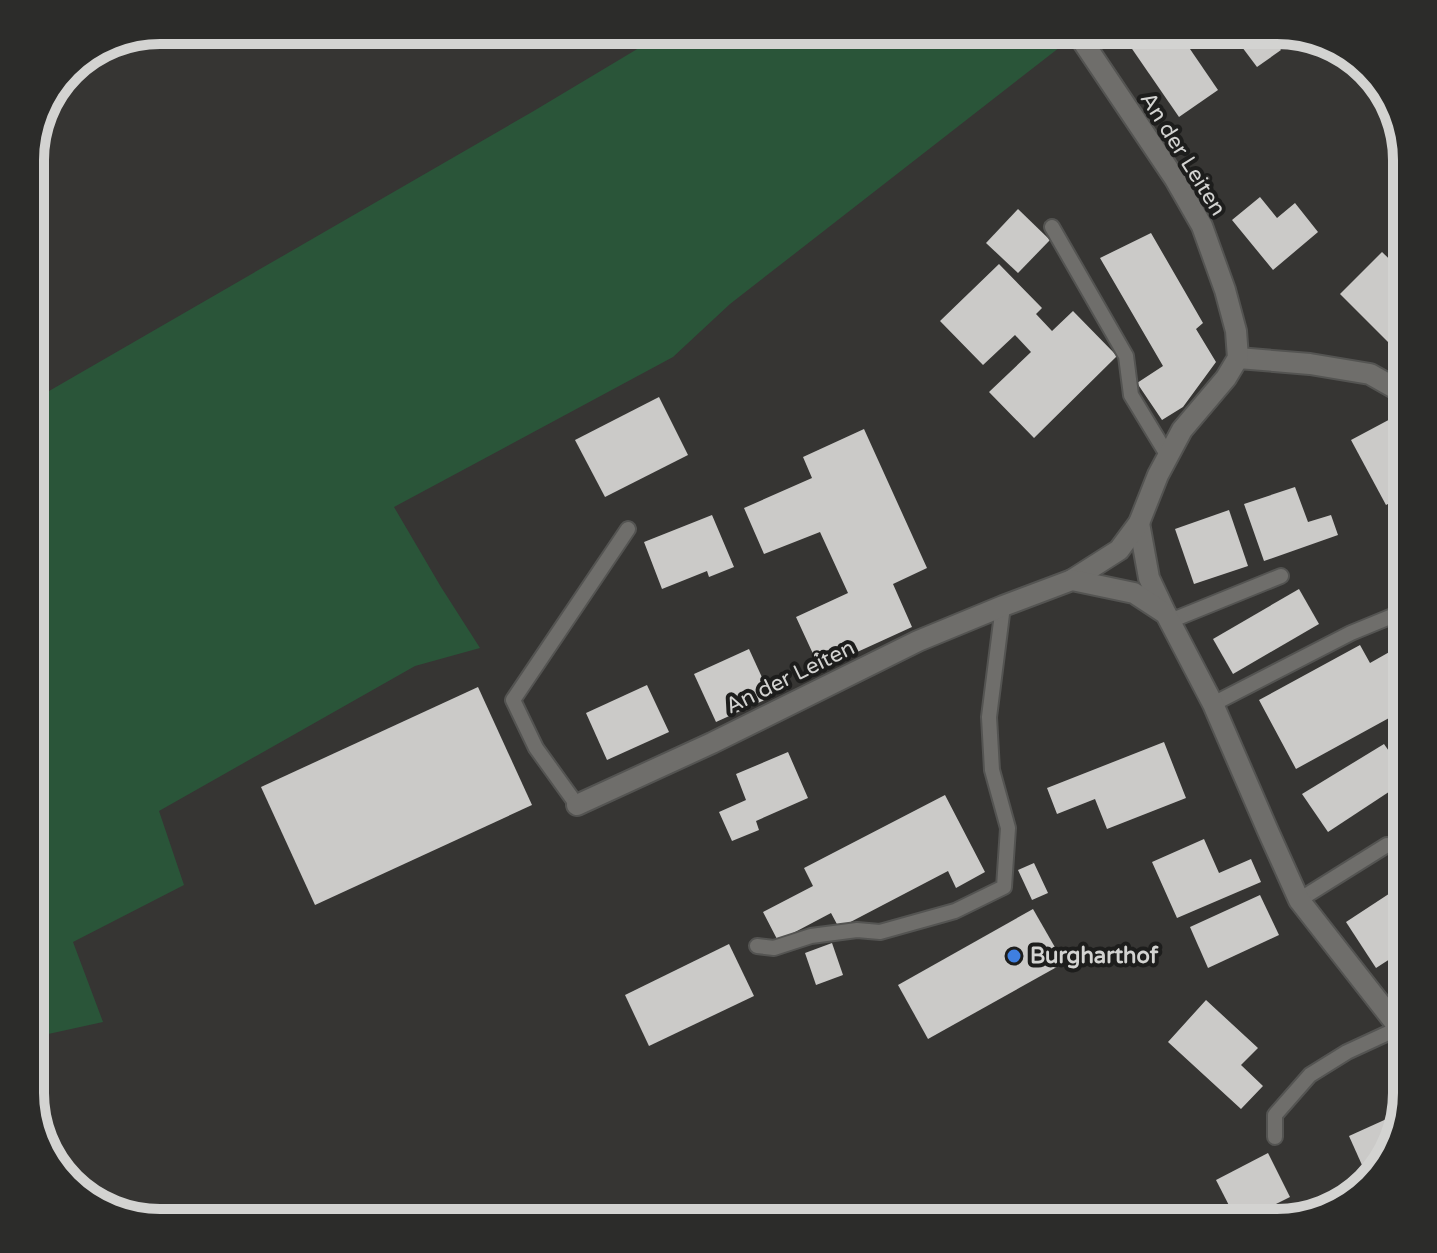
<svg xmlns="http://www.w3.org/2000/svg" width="1437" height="1253" font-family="'Varela Round',sans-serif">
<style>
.green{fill:#2a5539}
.building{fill:#cbcac8}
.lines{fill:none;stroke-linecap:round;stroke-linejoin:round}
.lane-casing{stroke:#545452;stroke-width:18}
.street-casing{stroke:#545452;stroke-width:24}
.lane{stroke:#6f6e6b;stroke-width:14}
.street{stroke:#6f6e6b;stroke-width:20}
.shop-dot{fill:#3f7fe0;stroke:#1d1d1c;stroke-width:3}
.labels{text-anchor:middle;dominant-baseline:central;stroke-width:8;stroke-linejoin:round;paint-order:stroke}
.street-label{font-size:22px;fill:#d3d3d1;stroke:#1d1d1c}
.poi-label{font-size:22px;font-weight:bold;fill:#d3d3d1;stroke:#1d1d1c;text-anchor:start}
.rim{fill:none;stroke:#d3d3d1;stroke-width:10}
</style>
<rect width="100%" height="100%" fill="#363533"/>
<path class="green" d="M669,30H1055L1064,44L730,304L673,357L394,507L441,587L480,648L415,666L159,811L184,885L73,942L103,1022L30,1038V402L532,112Z"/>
<g class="building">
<path d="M1119,30H1177L1218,90L1179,117Z"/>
<path d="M1248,30H1266L1281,50L1257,67L1236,39Z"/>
<path d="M1260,197L1277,218L1295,203L1318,232L1273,270L1232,220Z"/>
<path d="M1018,209L1050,240L1018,273L986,243Z"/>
<path d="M1151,233L1203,323L1196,329L1216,362L1183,407L1162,420L1137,383L1163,366L1100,258Z"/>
<path d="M1382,252L1407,276V337L1395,349L1340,294Z"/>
<path d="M999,264L1042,308L1036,314L1052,331L1073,311L1117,356L1034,438L989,392L1031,352L1015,335L983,365L940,321Z"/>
<path d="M659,397L688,455L605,497L575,440Z"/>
<path d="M1396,416L1407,437V494L1386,505L1351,440Z"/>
<path d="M864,429L927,568L893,584L912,627L820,669L796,617L848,593L820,532L764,554L744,508L812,478L803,457Z"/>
<path d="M1295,487L1308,522L1331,515L1338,535L1264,561L1244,504Z"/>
<path d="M1229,510L1248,566L1194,584L1175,529Z"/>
<path d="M712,515L734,567L709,577L707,571L662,589L644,542Z"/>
<path d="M1299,589L1319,624L1233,674L1213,639Z"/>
<path d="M1407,642V698L1396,704L1400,712L1296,769L1259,700L1360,645L1370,663Z"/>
<path d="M749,649L771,697L716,722L694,674Z"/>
<path d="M647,685L669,732L607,760L586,713Z"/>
<path d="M478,687L532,805L315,905L261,787Z"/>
<path d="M1164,742L1186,798L1107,829L1095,799L1057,814L1047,788Z"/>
<path d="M1384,744L1407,777V780L1328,832L1302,794Z"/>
<path d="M788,752L808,798L756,821L759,830L732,841L719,812L746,800L736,774Z"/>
<path d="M945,795L985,872L956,888L948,871L839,928L831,913L778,941L763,912L813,886L804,868Z"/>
<path d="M1204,839L1219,873L1251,859L1261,882L1177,918L1152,862Z"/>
<path d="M1034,863L1048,893L1032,900L1018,870Z"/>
<path d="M1407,882V948L1376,968L1346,922Z"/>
<path d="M1260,895L1279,935L1208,968L1190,927Z"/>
<path d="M1033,909L1064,963L928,1039L898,985Z"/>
<path d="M832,943L843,975L816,985L805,953Z"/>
<path d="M729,944L754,996L649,1046L625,995Z"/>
<path d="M1206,1000L1258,1048L1241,1065L1263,1086L1241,1109L1168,1042Z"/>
<path d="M1402,1112L1376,1170L1366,1174L1349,1136Z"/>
<path d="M1268,1153L1290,1197L1238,1223L1216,1180Z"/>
</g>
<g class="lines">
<g class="lane-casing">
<g id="lane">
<path d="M1052,227L1126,356L1131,395L1168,456"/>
<path d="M1170,621L1281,576"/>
<path d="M1213,704L1351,633L1407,610"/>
<path d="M577,805L536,748L513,700L628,529"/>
<path d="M1299,900L1387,845"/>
<path d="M757,946L774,948L811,936L857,930L880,932L955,911L1004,887L1008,828L992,770L989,717L1003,606"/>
<path d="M1275,1137V1115L1310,1075L1347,1052L1399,1028"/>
</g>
</g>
<g class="street-casing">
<g id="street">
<path d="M1238,358L1310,364L1370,374L1407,395"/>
<path d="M1139,523L1149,578L1166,614"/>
<path d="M1072,580L1119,550L1139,523L1158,475L1182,430L1226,378L1238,358L1236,331L1225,290L1202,226L1175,179L1075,30"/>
<path d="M577,805L712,743L918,641L1003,606L1072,580L1134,593L1166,614L1213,704L1268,831L1299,900L1407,1038"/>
</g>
</g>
<use href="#lane" class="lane"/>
<use href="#street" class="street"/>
</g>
<circle class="shop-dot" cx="1014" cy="956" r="8"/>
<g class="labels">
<g class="street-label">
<text transform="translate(1183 154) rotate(58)">An der Leiten</text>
<text transform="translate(790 677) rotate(-26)">An der Leiten</text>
</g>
<g class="poi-label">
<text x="1030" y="956">Burgharthof</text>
</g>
</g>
<path d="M0 0H1437V1253H0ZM160 44H1277A116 116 0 0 1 1393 160V1093A116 116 0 0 1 1277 1209H160A116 116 0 0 1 44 1093V160A116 116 0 0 1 160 44Z" fill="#2c2c2a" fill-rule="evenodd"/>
<path class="rim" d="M160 44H1277A116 116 0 0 1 1393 160V1093A116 116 0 0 1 1277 1209H160A116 116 0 0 1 44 1093V160A116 116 0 0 1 160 44Z"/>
</svg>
